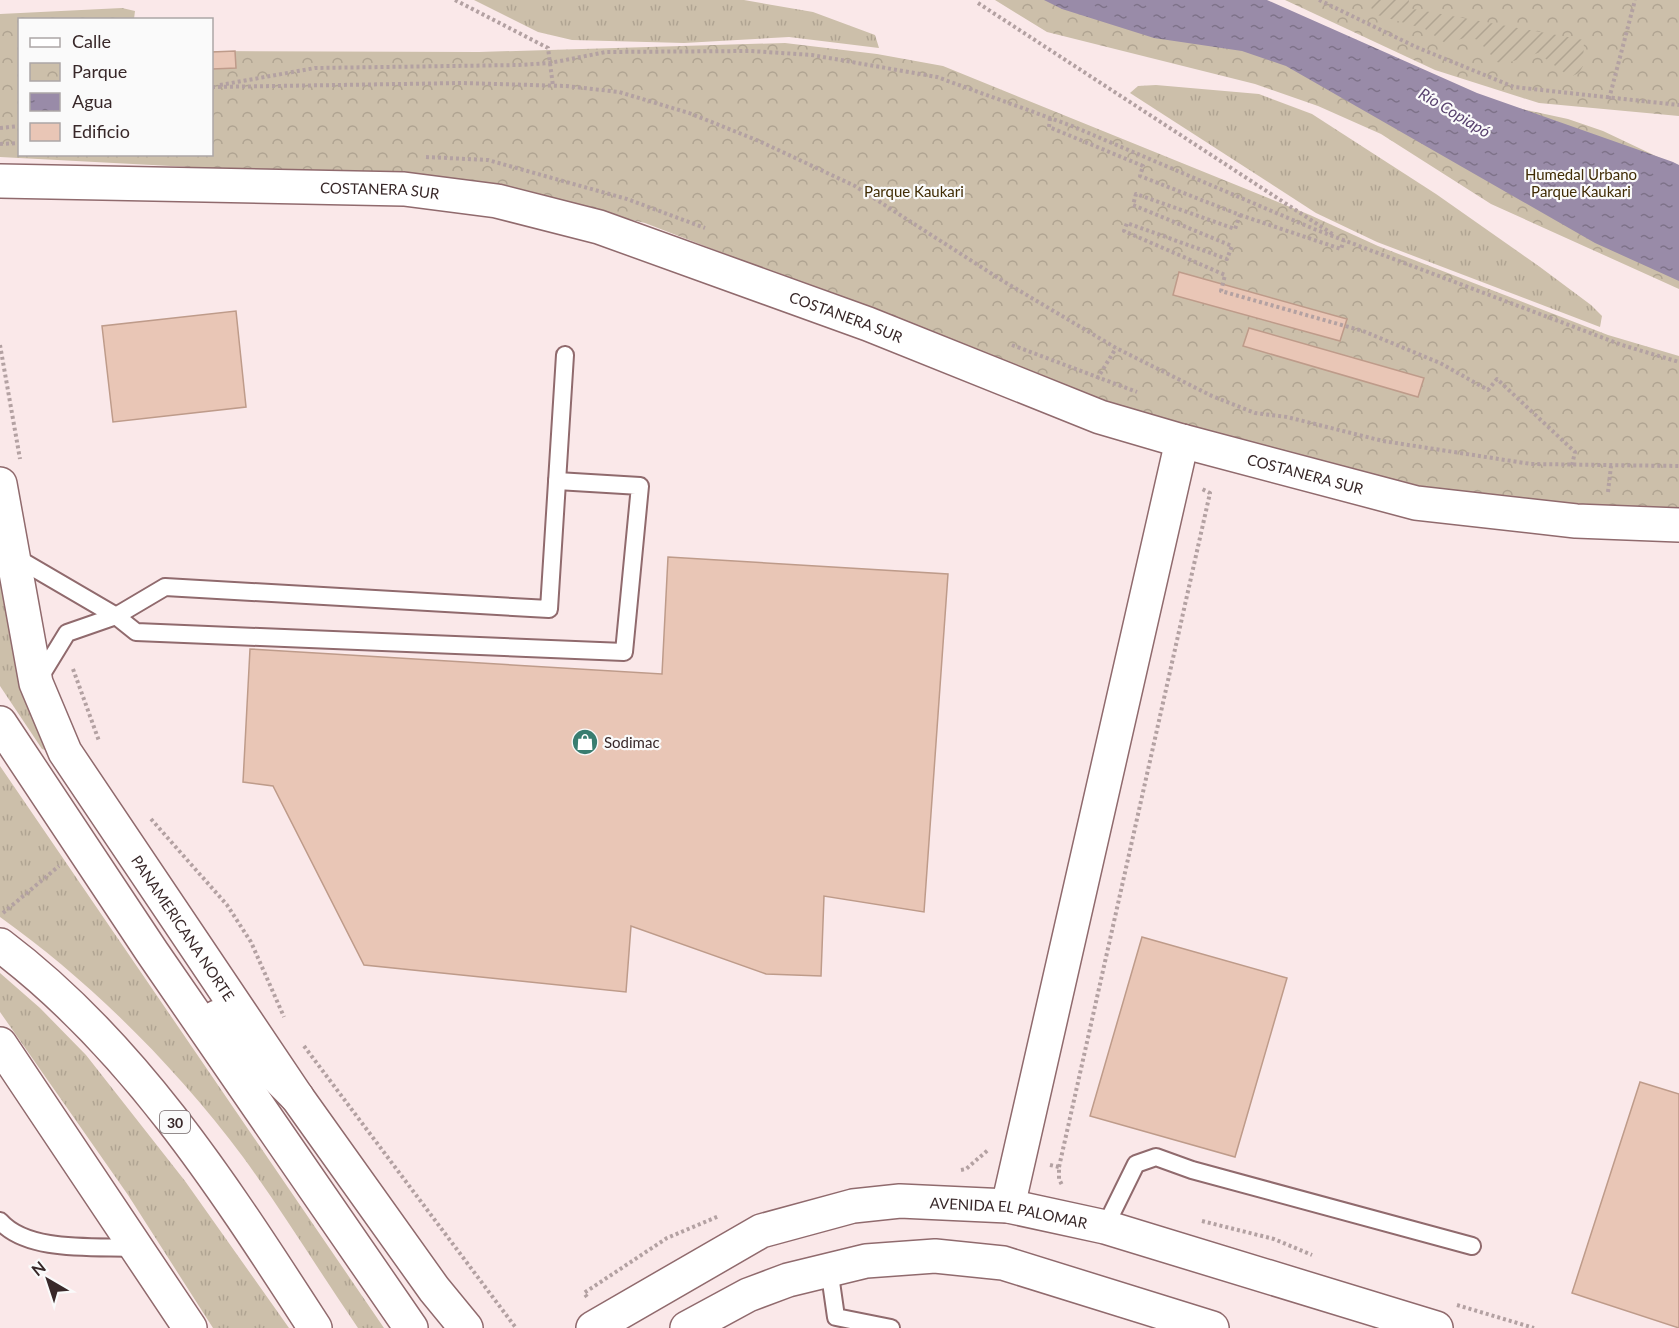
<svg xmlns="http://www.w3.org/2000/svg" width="1679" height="1328" font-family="Lato,sans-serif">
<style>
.grass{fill:url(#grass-tufts)}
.park{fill:url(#park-crowns)}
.garden{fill:url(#garden-furrows)}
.water{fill:url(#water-ripples)}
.building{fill:#e9c6b6;stroke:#be9b8a;stroke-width:1.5}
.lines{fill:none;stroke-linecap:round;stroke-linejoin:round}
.lane-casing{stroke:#906a6d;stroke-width:20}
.street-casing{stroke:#906a6d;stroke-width:36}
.secondary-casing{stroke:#906a6d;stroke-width:36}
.highway-casing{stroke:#906a6d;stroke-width:36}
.path{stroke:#b3a1a2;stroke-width:4;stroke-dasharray:3 3;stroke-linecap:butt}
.lane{stroke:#fff;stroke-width:16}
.street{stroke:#fff;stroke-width:33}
.secondary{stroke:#fff;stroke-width:33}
.highway{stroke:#fff;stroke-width:33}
.labels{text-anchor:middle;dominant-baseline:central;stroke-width:4.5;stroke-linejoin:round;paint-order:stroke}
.shield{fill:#fafafa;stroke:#726768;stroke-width:1.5}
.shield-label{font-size:14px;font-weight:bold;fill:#382829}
.park-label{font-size:15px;fill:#402c04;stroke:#fafafa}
.street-label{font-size:15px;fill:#382829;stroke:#fafafa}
.poi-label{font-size:15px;fill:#382829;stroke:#fafafa;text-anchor:start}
.water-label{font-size:16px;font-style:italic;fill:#59436f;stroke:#fafafa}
</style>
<defs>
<pattern id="grass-tufts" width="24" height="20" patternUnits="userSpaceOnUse" patternTransform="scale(1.5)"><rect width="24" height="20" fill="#ccbfaa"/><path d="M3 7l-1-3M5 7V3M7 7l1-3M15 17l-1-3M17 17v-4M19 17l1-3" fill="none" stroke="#b0a492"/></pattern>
<pattern id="park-crowns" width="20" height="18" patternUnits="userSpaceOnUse" patternTransform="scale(1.5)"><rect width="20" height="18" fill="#ccbfaa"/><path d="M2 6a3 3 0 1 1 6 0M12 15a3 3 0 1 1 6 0" fill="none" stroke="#b0a492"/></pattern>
<pattern id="garden-furrows" width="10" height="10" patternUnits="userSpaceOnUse" patternTransform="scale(1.5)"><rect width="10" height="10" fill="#ccbfaa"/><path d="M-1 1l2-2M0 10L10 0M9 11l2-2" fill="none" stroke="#b0a492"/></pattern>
<pattern id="water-ripples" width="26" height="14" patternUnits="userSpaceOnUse" patternTransform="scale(1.5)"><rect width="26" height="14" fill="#998ba8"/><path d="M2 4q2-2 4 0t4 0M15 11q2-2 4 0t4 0" fill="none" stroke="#7e7289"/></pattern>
</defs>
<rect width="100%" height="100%" fill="#fae8e9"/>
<g class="grass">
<path d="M474,0H744L813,12L875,35L879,48L789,37L684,43L572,40L538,32Z"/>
<path d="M1156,85L1259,94L1312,114L1436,194L1540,267L1591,305L1602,316L1600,327L1377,242L1316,213L1130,93L1138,86Z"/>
<path d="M0,528L49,751L42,749L0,686Z"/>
<path d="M0,766L384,1328H358C319,1271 283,1212 243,1157C176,1067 91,982 0,917Z"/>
<path d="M0,973L40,1008L86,1055L185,1181L289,1328H213L128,1195L0,1012Z"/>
</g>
<g class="park">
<path d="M995,0H1248L1499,104L1568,119L1603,131L1679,167V289L1491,204L1381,134L1318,106L1255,84L1047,32Z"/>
<path d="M1285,0H1679V116L1539,103L1435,70Z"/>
<path d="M122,8L135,11L134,19L20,20V154H212V51L479,52L785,43L877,54L943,66L1310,215L1378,246L1608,335L1679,356V513L1419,494L1270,464L645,223L474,182L0,157V14Z"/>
</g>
<path class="garden" d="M1368,0H1409L1408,8L1584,40L1583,66L1579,73L1570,77L1538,53L1504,64L1497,62L1478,40L1469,37L1445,43L1425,29L1374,14Z"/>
<path class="water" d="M1044,0H1267L1477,93L1673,162L1679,165V281L1595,243L1286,66L1242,51L1154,38L1062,9Z"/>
<g class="building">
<path d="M235,51L236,68L212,69V52Z"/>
<path d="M1179,272L1347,319L1340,341L1173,295Z"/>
<path d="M236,311L246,407L113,422L102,326Z"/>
<path d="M1249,328L1424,378L1418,397L1243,346Z"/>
<path d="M668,557L948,574L924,912L824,896L821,976L766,974L631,926L626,992L364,965L273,786L243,782L250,649L662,674Z"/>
<path d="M1142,937L1287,978L1235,1157L1090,1116Z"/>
<path d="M1640,1082L1679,1094V1328L1572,1293Z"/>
</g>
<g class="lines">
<g class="lane-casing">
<g id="lane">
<path d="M15,557L116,616L136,632L624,652L640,486L557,481"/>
<path d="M37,682L67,633L116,616L165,587L549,609L565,355"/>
<path d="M0,1221C28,1253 96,1246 136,1248"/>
<path d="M1105,1227L1136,1164L1156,1157L1192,1170L1472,1246"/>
<path d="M829,1268L836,1317L891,1328"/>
</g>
</g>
<g class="street-casing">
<path id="street" d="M1008,1206L1182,441"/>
</g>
<g class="secondary-casing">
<g id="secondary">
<path id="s1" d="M0,181L404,189L497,201L599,227L868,324L1100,417L1182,441L1416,503L1576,521L1679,525"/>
<path id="s2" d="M0,484L36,683L65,752L297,1097L434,1289L466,1328"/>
<path d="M0,1044L190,1328"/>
<path id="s3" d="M593,1328L761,1231L853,1206L900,1201L1008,1206L1105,1227L1436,1328"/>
<path d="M687,1328L748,1295L788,1280L866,1261L935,1256L1003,1263L1212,1328"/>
</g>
</g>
<g class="highway-casing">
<g id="highway">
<path d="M0,723L152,952L411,1328"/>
<path d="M0,945C134,1046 225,1189 315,1328"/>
<path d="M217,1017L297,1097"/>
</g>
</g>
<g class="path">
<path d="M455,0L548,48L553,86"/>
<path d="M1319,0L1416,47L1514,87L1679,105"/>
<path d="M978,3L1334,235"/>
<path d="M220,85L315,68L519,65L550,63L606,52L751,51L812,55L937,77L1072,126L1314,229L1622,345L1679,362"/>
<path d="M212,87L462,83L566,86L619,92L689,113L759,141L855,186L1003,281L1116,348L1212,396L1255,413L1287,417L1383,441L1531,464L1679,466"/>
<path d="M1609,99L1635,0"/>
<path d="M1050,118L1049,127L1143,166L1140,176L1240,215L1235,229L1136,194L1133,205L1232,246L1227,259L1127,223L1124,231L1225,275L1221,291L1363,331L1440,363L1488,390L1497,379L1575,452L1572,465"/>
<path d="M0,128L20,126"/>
<path d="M0,144L20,143"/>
<path d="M426,157L488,160L627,199L705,228"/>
<path d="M1240,215L1341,249L1344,240"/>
<path d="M0,345L20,459"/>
<path d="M1012,345L1137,392"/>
<path d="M1097,379L1116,348"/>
<path d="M1608,492L1611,466"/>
<path d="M73,669L99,741"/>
<path d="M151,819L227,905L251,942L284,1017"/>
<path d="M3,913L59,866"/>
<path d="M304,1046L516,1328"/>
<path d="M1050,1165L1059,1167V1179L1062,1185"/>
<path d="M1059,1167L1210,493L1202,489"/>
<path d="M961,1170L966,1169L988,1150"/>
<path d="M1202,1221L1274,1239L1312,1255"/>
<path d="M587,1297L584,1293L667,1238L719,1216"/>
<path d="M1457,1305L1534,1328"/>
</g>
<use href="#lane" class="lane"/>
<use href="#street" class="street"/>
<use href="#secondary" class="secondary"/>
<use href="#highway" class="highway"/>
</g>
<defs>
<g id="shop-disc" transform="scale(1.35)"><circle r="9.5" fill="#397d70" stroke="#fafafa"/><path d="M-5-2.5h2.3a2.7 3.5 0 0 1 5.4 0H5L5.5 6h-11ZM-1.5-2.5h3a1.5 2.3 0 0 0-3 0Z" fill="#fff"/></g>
</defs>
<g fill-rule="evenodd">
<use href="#shop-disc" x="585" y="742"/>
</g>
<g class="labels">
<rect class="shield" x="160" y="1111" width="30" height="22" rx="4.5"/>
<g class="shield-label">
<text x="175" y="1122">30</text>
</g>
<g class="park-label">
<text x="1581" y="174">Humedal Urbano<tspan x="1581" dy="17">Parque Kaukari</tspan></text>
<text x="914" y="191">Parque Kaukari</text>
</g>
<g class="street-label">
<text stroke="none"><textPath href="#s1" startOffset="380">COSTANERA SUR</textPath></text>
<text stroke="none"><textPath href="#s1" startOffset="866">COSTANERA SUR</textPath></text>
<text stroke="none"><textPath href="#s1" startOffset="1352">COSTANERA SUR</textPath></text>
<text stroke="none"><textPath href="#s2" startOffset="489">PANAMERICANA NORTE</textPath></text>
<text stroke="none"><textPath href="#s3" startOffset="446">AVENIDA EL PALOMAR</textPath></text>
</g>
<g class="poi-label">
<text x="604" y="742">Sodimac</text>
</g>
<g class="water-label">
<text transform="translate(1455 112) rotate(31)">Río Copiapó</text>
</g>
</g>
<rect x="18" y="18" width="195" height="138" fill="#fafafa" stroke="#aca6a6" stroke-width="1.5"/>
<rect x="30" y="38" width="30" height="9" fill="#ffffff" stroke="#aca6a6" stroke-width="1.5"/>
<text x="72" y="48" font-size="18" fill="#382829">Calle</text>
<rect x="30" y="63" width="30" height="18" fill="url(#park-crowns)" stroke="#aca6a6" stroke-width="1.5"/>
<text x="72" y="78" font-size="18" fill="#382829">Parque</text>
<rect x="30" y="93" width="30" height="18" fill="url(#water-ripples)" stroke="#aca6a6" stroke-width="1.5"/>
<text x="72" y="108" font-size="18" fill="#382829">Agua</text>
<rect x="30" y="123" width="30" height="18" fill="#e9c6b6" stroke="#aca6a6" stroke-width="1.5"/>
<text x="72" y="138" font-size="18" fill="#382829">Edificio</text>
<g transform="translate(48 1280) rotate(321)" stroke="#fafafa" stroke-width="4.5" paint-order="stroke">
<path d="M0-4.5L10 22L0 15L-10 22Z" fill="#382829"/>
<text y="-9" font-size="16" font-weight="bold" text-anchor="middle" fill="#382829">N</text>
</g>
</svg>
